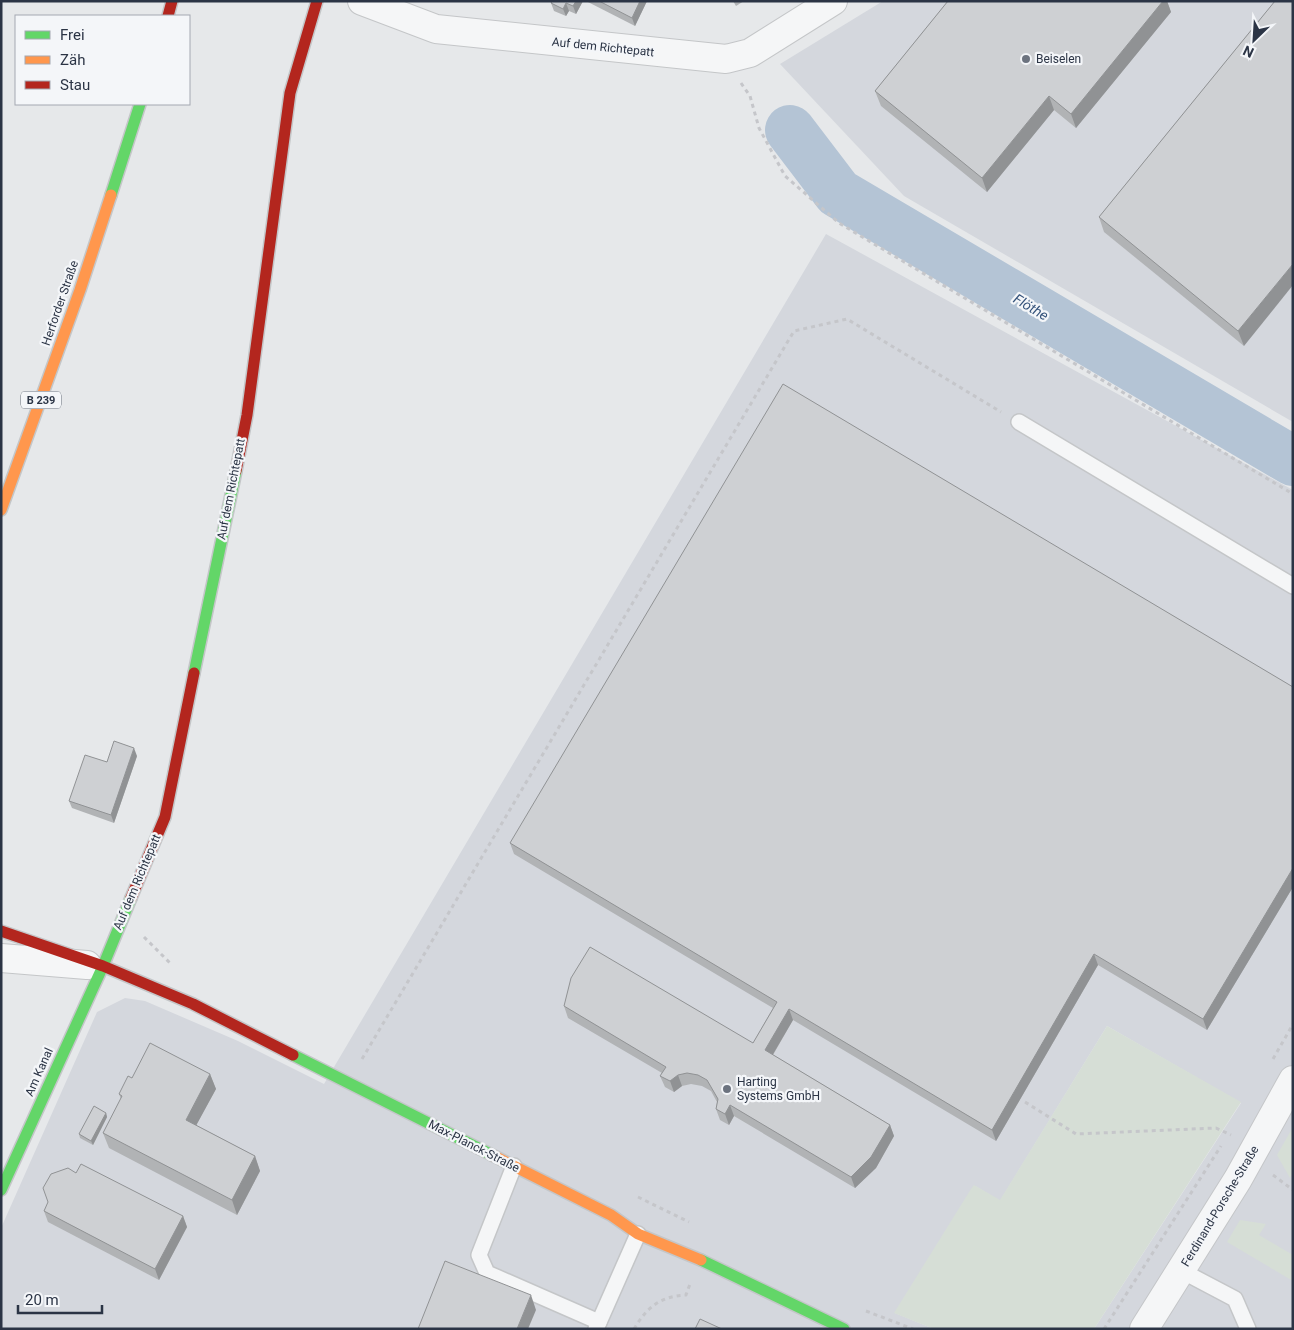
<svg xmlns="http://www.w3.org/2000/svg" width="1294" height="1330" font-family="Roboto,sans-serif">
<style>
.built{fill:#d4d7dd}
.green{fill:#d6ded6}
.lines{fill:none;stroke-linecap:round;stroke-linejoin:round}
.river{stroke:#b4c4d5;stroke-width:50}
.lane-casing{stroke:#c4c6c8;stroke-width:18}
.street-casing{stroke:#c4c6c8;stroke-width:30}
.fast-casing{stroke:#c4c6c8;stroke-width:14}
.slow-casing{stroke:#c4c6c8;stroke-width:14}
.jam-casing{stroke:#c4c6c8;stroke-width:14}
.path{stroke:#c5c6ca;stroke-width:3;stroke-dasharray:4 4;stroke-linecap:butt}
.lane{stroke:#f5f6f7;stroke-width:15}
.street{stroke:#f5f6f7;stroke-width:28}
.fast{stroke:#63d668;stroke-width:11}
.slow{stroke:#ff974d;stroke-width:11}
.jam{stroke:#b3261e;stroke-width:11}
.wall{fill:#b1b3b5}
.shaded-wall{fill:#909294}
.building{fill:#ced0d3;stroke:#909294}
.poi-dot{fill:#6c737f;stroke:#f4f6f9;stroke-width:2}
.labels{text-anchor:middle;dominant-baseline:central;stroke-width:4.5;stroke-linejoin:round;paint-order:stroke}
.shield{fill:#f4f6f9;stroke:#676e7b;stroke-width:1}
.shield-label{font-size:11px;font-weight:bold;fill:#2b3445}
.street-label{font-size:12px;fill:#2b3445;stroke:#f4f6f9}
.poi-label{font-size:12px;fill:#2b3445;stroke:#f4f6f9;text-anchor:start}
.water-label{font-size:14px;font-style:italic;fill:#34527a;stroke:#f4f6f9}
</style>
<rect width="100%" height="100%" fill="#e6e8ea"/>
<g class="built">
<path d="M883,1H1293V422L904,196L780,64Z"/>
<path d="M826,234L1293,490V1329H1094L1241,1103L1107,1026L1000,1201L975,1186L895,1313L934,1329H1V1228L97,1012L125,998L145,1001L238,1041L324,1084Z"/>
</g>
<g class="green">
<path d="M1107,1026L1241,1102L1094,1329H934L894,1313L971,1189L974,1185L1000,1200Z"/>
<path d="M1293,1127V1173L1290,1178L1277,1155Z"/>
<path d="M1240,1220L1266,1224L1259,1235L1293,1255V1281L1227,1242Z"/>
</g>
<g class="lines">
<path class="river" d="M790,130L838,193L1293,461"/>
<g class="lane-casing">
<g id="lane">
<path d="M1019,422L1293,586"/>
<path d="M514,1166L479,1255L487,1273L599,1322"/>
<path d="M1182,1271L1235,1299L1248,1329"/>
<path d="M596,1329L638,1234"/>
</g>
</g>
<g class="street-casing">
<g id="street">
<path d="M362,1L436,29L726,59L750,53L833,1"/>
<path d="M1,958L87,965"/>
<path d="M1144,1329L1238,1179L1293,1080"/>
</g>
</g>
<g class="fast-casing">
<g id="fast">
<path d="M111,195L140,104"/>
<path d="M194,673L236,471"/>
<path d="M293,1055L492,1155"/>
<path d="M1,1190L103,966L131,898"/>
<path d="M701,1260L844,1329"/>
</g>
</g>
<g class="slow-casing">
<g id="slow">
<path d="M1,510L80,290L111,195"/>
<path d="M492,1155L611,1215L638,1234L701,1260"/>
</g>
</g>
<g class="jam-casing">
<g id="jam">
<path d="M168,16L172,1"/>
<path d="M236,471L247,415L290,93L317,1"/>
<path d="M131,898L165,817L194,673"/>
<path d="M1,931L103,966L193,1004L293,1055"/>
</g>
</g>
<g class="path">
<path d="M741,83L750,96L759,128L785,176L839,223L1293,494"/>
<path d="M144,937L170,963"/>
<path d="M362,1059L794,331L847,319L1001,412"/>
<path d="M1273,1059L1293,1024"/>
<path d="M1025,1102L1076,1134L1216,1128L1231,1135"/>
<path d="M1273,1175L1293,1190"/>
<path d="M638,1197L689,1222"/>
<path d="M866,1311L913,1329"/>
<path d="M634,1329C647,1307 661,1296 686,1295L690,1284"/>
<path d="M1104,1329L1221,1146"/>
</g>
<use href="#lane" class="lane"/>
<use href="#street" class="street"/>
<use href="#fast" class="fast"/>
<use href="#slow" class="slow"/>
<use href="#jam" class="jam"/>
</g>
<g class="wall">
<path d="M551,1H583L576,14L569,11L566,16L554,11L551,3L552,2Z"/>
<path d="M586,1H647L635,26Z"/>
<path d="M733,1H744L736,6Z"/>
<path d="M948,1H1167L1171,12L1076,128L1054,110L987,192L881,106L875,91Z"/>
<path d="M1275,1L1244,346L1104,232L1099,217Z"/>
<path d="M1293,687V887L1207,1030L1098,965L996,1141L793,1020L773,1055L890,1125L894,1136L876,1168L855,1188L734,1116L729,1125L720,1120L716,1109L717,1102L711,1091L702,1086L691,1084L682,1086L674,1092L665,1087L660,1076L662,1073L568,1018L564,1006L753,1043L773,1008L514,854L510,843Z"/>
<path d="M137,756L114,823L72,808L69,801Z"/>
<path d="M210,1074L216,1089L196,1125L255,1156L260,1171L237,1215L109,1148L103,1133L121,1099L119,1094L132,1078Z"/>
<path d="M106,1113L107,1117L93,1145L80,1138L79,1134Z"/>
<path d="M76,1173L183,1216L187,1227L159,1280L48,1222L44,1211Z"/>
</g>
<g class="shaded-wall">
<path d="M576,1H583L576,14L573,6Z"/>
<path d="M640,1H647L635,26L632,18Z"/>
<path d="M1163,1H1167L1171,12L1076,128L1071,114Z"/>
<path d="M566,3L569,11L566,16L563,9Z"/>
<path d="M1049,96L1054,110L987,192L982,178Z"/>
<path d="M1293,264V285L1244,346L1238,331Z"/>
<path d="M134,748L137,756L114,823L111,815Z"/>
<path d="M1293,868V887L1207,1030L1203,1019Z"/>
<path d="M1094,954L1098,965L996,1141L992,1130Z"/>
<path d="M789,1009L793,1020L769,1061L765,1050Z"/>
<path d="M210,1074L216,1089L191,1135L186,1120Z"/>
<path d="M678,1075L682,1086L674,1092L670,1081Z"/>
<path d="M730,1105L734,1116L729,1125L725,1114Z"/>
<path d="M106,1113L107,1117L93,1145L91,1141Z"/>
<path d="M890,1125L894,1136L876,1168L855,1188L851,1177Z"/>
<path d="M255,1156L260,1171L237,1215L232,1200Z"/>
<path d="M183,1216L187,1227L159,1280L155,1269Z"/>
<path d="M531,1295L536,1310L528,1329H517Z"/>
</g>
<g class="building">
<path d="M552,1H576L573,6L566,3L563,9L551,3Z"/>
<path d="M599,1H640L632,18Z"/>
<path d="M948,1H1163L1071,114L1049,96L982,178L875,91Z"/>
<path d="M1275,1H1293V264L1238,331L1099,217Z"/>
<path d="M783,384L1293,687V868L1203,1019L1094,954L992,1130L789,1009L765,1050L890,1125L871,1157L851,1177L730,1105L725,1114L716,1109L718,1099L707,1080L698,1075L687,1073L678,1075L670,1081L660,1076L666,1067L564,1006L571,978L590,947L753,1043L777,1002L510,843Z"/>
<path d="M114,741L134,748L111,815L69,801L85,755L107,762Z"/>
<path d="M150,1043L210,1074L186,1120L255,1156L232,1200L103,1133L122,1096L119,1094L128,1076L132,1078Z"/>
<path d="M94,1106L106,1113L91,1141L79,1134Z"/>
<path d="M81,1164L183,1216L155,1269L44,1211L48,1202L43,1188L51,1174L68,1168L76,1173Z"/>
<path d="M445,1261L531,1295L517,1329H418Z"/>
<path d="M700,1319L722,1329H695Z"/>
</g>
<g class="poi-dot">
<circle cx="1026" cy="59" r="5"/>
<circle cx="727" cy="1089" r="5"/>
</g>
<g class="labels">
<rect class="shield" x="21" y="391.5" width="40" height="17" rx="4"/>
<g class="shield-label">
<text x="41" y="400">B 239</text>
</g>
<g class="street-label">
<text transform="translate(603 47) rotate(6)">Auf dem Richtepatt</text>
<text transform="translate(60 303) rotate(-71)">Herforder Straße</text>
<text transform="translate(231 489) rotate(-79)">Auf dem Richtepatt</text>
<text transform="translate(137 882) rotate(-67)">Auf dem Richtepatt</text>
<text transform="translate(39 1072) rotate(-66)">Am Kanal</text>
<text transform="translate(474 1146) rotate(27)">Max-Planck-Straße</text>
<text transform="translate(1220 1206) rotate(-59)">Ferdinand-Porsche-Straße</text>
</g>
<g class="poi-label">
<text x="1036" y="59">Beiselen</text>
<text x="737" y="1082">Harting<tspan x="737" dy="14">Systems GmbH</tspan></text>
</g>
<g class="water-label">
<text transform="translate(1031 307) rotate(31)">Flöthe</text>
</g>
</g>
<rect width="1294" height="1330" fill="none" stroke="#2b3445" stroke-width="5"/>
<rect x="15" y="15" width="175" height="90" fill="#f4f6f9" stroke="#a4a8b1"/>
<rect x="25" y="31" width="25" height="8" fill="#63d668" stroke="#a4a8b1"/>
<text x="60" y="40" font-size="15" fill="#2b3445">Frei</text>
<rect x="25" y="56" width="25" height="8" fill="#ff974d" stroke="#a4a8b1"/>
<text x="60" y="65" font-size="15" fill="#2b3445">Zäh</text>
<rect x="25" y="81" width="25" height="8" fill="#b3261e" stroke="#a4a8b1"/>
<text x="60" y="90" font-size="15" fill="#2b3445">Stau</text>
<g transform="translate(1254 40) rotate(205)" stroke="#f4f6f9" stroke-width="4" paint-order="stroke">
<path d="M0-4L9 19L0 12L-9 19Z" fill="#2b3445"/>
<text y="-8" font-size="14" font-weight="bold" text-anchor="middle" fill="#2b3445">N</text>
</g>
<path d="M18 1305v8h84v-8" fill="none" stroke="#2b3445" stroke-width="2.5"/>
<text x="25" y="1305" font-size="15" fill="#2b3445" stroke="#f4f6f9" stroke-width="4" paint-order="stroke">20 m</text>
</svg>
